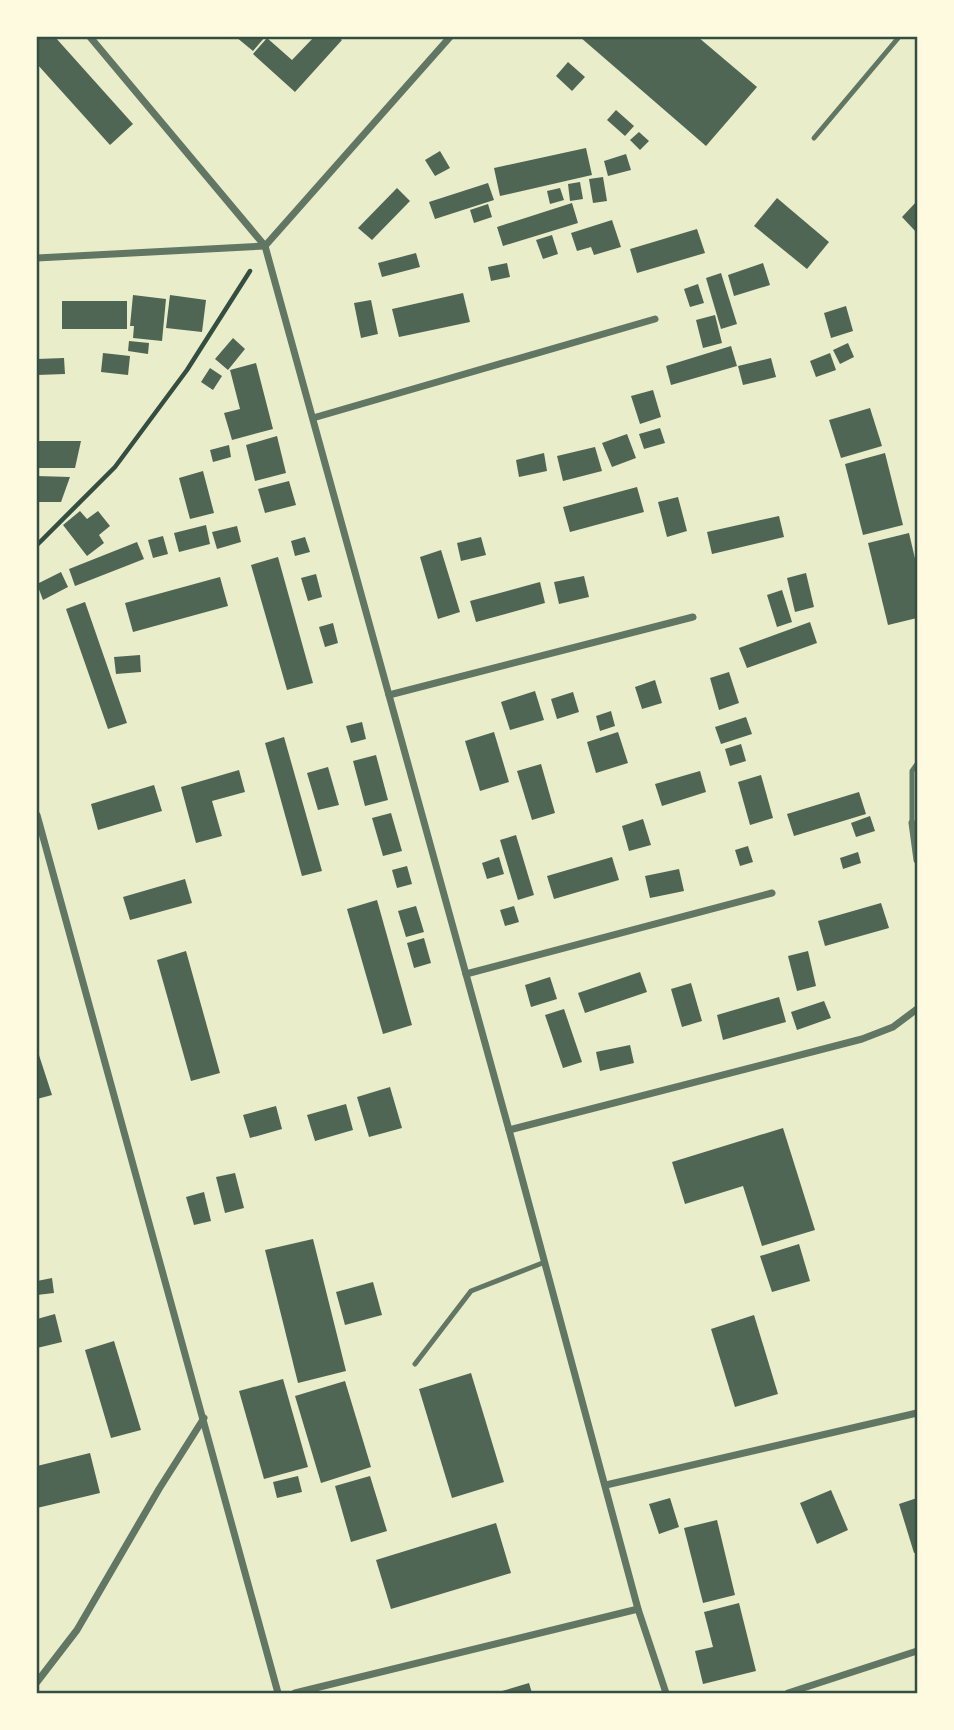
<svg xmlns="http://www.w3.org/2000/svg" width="954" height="1730" font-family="'Roboto Condensed',sans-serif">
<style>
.building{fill:#4f6655}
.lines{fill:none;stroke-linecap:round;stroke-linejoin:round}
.path{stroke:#344e41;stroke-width:4.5}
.service{stroke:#617663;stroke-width:5}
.minor{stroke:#617663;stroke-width:7}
.neatline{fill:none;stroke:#344e41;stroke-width:2.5}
</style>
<rect width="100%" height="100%" fill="#e9edc9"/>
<g class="building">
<path d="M37,37H55L133,124L110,145L37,64Z"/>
<path d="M236,37H265L253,51Z"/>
<path d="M314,37H339L342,40L295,92L253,54L267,38L292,60Z"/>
<path d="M580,37H698L757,87L706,146Z"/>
<path d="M568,62L585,77L572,91L556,76Z"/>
<path d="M616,110L634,126L625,136L607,120Z"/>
<path d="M639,132L649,141L640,150L630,140Z"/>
<path d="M586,148L592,175L500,196L494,168Z"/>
<path d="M440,151L450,168L435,176L425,160Z"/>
<path d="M626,154L631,170L608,176L604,161Z"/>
<path d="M603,177L607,201L593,203L589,179Z"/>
<path d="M580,182L583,199L570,201L568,184Z"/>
<path d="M488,183L494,200L435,219L429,202Z"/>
<path d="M397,188L410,201L372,240L358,228Z"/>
<path d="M560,188L564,200L550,204L547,191Z"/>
<path d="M777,198L829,242L807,269L754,226Z"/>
<path d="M917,201V233L902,217Z"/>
<path d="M572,203L578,223L503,246L497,227Z"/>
<path d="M488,204L492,217L474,223L470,210Z"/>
<path d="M612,220L621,247L594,255L591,247L577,251L571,233Z"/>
<path d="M697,229L705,253L637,273L630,249Z"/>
<path d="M552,235L558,254L543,259L536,240Z"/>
<path d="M416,253L420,267L382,277L378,263Z"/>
<path d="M507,263L510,277L491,281L488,267Z"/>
<path d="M763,263L770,285L734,296L728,275Z"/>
<path d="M721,273L737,324L721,329L706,278Z"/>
<path d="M698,284L704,303L690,307L684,289Z"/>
<path d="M463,293L470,322L399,337L392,309Z"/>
<path d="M133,295L166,299L162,341L133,338L134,326H130Z"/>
<path d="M170,295L206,300L202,332L166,328Z"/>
<path d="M371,300L378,334L361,338L354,303Z"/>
<rect x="62" y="301" width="65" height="28"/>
<path d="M846,306L853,331L831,338L824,313Z"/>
<path d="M715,315L722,343L703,348L696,320Z"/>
<path d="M233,338L245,349L228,370L215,359Z"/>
<path d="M129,341L149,343L148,354L128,351Z"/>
<path d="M848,343L854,357L840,364L833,350Z"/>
<path d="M731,346L737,366L671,385L666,366Z"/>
<path d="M103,353L130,356L128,375L101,372Z"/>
<path d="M830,353L836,370L816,377L810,361Z"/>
<path d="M64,358L65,374L37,375V359Z"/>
<path d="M771,358L776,377L743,385L738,366Z"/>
<path d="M256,363L273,429L232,440L224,413L240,409L230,370Z"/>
<path d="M210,368L222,376L213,390L201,382Z"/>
<path d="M653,390L661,417L640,424L631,396Z"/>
<path d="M870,408L882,446L841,458L829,420Z"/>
<path d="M660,428L665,443L644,449L639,434Z"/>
<path d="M627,434L636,458L612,467L602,443Z"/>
<path d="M277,436L286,473L255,481L246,445Z"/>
<path d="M37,441H81L75,468H37Z"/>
<path d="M229,445L231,457L213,462L210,450Z"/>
<path d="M595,447L602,471L563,481L557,456Z"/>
<path d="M544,453L547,471L519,477L516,460Z"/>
<path d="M885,453L903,525L863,535L845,464Z"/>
<path d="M203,471L214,513L190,519L179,478Z"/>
<path d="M37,476L70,477L61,502H37Z"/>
<path d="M289,481L296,505L265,513L258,489Z"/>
<path d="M637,487L644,512L570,532L563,507Z"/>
<path d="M678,497L687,531L667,537L658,502Z"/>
<path d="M80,511L87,519L98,511L110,526L99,535L104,543L87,556L63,525Z"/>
<path d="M779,516L784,537L712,554L707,532Z"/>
<path d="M206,525L210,544L179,552L174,533Z"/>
<path d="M237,526L241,542L217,549L212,532Z"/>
<path d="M909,533L917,567V618L888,625L868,543Z"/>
<path d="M163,536L168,554L153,558L148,540Z"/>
<path d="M305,537L310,552L295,556L291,541Z"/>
<path d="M481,537L486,555L461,561L457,543Z"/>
<path d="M137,542L144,559L75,586L69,569Z"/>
<path d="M441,550L460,612L438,619L420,557Z"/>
<path d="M278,557L313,683L287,690L251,565Z"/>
<path d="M61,572L68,587L43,600L37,584Z"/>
<path d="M806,573L814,607L795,612L787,578Z"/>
<path d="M316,574L322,597L308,601L301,578Z"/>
<path d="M584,576L589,597L559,604L554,582Z"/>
<path d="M220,577L228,606L133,632L125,603Z"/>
<path d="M540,582L545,603L476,622L470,601Z"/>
<path d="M782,590L792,622L777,627L767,595Z"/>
<path d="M85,602L127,723L108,729L66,609Z"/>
<path d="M810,622L817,643L747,668L739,648Z"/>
<path d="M333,623L338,643L325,647L319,627Z"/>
<path d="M140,655L141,672L116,674L114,657Z"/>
<path d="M729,672L739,703L719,710L710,678Z"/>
<path d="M655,680L662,703L642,709L635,687Z"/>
<path d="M535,691L544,720L510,730L501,702Z"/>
<path d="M573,692L579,712L557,719L551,699Z"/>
<path d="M611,711L615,726L600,731L596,716Z"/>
<path d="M746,717L752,734L721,744L715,727Z"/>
<path d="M362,722L366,739L351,743L346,726Z"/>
<path d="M494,732L509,782L480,791L465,741Z"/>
<path d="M618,732L628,763L596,773L587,742Z"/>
<path d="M284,737L322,871L302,876L265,743Z"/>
<path d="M741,744L746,761L730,766L725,749Z"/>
<path d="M376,755L388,800L365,806L353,761Z"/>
<path d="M541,764L555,813L532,820L517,771Z"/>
<path d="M328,767L339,805L318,810L307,773Z"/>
<path d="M239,770L245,792L212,801L222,836L196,843L181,787Z"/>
<path d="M700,771L706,792L662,806L655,784Z"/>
<path d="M761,775L773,818L750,825L738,782Z"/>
<path d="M154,785L162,811L98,830L91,804Z"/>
<path d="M859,792L866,814L794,836L787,814Z"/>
<path d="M391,813L402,851L383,856L372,818Z"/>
<path d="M870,816L875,831L856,837L851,823Z"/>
<path d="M643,819L651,845L629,851L622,826Z"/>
<path d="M516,835L534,895L518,900L500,840Z"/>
<path d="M748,846L753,862L740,866L735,850Z"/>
<path d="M858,852L861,863L843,869L840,858Z"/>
<path d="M499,857L504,874L487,879L482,863Z"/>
<path d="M612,857L619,880L554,899L547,876Z"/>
<path d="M407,866L412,884L397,888L392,870Z"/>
<path d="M679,869L684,891L650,898L645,876Z"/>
<path d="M185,879L192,903L130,920L123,897Z"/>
<path d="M377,900L412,1025L383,1034L347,909Z"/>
<path d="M881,903L889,928L825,946L818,921Z"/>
<path d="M416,906L424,932L406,937L398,911Z"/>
<path d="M514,906L519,922L505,926L500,910Z"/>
<path d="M424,938L431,963L414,968L407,943Z"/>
<path d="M186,951L220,1073L191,1081L157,960Z"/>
<path d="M808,951L816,986L797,991L788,956Z"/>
<path d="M640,972L647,992L585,1013L578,993Z"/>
<path d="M550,977L557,999L531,1007L525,985Z"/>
<path d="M691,983L702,1021L682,1027L671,989Z"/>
<path d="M779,997L786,1022L723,1040L717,1015Z"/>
<path d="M824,1001L831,1018L797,1030L791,1012Z"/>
<path d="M564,1009L582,1062L563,1068L545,1015Z"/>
<path d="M630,1045L634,1063L600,1071L596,1052Z"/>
<path d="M37,1049L52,1095L37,1099Z"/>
<path d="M390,1087L402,1128L369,1137L357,1097Z"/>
<path d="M346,1104L353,1130L315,1141L307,1115Z"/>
<path d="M276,1106L282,1129L250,1138L243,1115Z"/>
<path d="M783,1128L815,1230L762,1246L743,1186L685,1204L672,1162Z"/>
<path d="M235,1173L244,1208L225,1213L216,1177Z"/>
<path d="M204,1192L211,1221L194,1225L186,1197Z"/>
<path d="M313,1239L346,1371L298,1383L265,1250Z"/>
<path d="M799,1244L810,1281L772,1292L760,1256Z"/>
<path d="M52,1278L54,1293L37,1295V1281Z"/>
<path d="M373,1282L382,1315L345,1325L336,1292Z"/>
<path d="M55,1314L62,1342L37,1348V1319Z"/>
<path d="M754,1315L778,1394L735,1407L711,1329Z"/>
<path d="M114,1341L141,1430L111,1438L85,1350Z"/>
<path d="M471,1373L504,1482L452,1498L419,1389Z"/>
<path d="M283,1379L308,1467L264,1479L239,1391Z"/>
<path d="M345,1381L371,1467L321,1483L295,1396Z"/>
<path d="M90,1453L100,1493L37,1508V1466Z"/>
<path d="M298,1476L302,1492L277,1498L273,1482Z"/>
<path d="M370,1476L387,1531L351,1542L335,1486Z"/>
<path d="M831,1490L848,1530L817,1544L800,1503Z"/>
<path d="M670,1498L679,1527L659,1534L649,1504Z"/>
<path d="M917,1498V1552L914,1553L899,1504Z"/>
<path d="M717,1520L735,1595L703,1603L684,1528Z"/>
<path d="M496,1523L511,1573L391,1609L376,1560Z"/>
<path d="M739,1603L756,1671L703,1684L695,1651L713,1647L704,1612Z"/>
<path d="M529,1683L532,1693H503L502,1691Z"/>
</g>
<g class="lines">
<path class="path" d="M37,545L115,467L187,370L250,271"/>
<g class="service">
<path d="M814,138L899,37"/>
<path d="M912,823V771L917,764"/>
<path d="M415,1364L471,1291L545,1262"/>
</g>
<g class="minor">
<path d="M90,37L265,246L509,1130L638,1609L666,1693"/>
<path d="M37,258L265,246L450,37"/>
<path d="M313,418L655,319"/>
<path d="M389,695L693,617"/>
<path d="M37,815L278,1693"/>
<path d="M912,823L917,860"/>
<path d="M466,974L772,893"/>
<path d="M509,1130L862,1039L893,1027L917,1009"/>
<path d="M606,1485L917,1413"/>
<path d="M37,1682L77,1630L159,1489L204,1418"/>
<path d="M295,1693L638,1609"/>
<path d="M788,1693L917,1651"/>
</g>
</g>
<rect width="954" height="1730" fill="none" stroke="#fefae0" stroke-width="77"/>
<rect x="38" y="38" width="878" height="1654" class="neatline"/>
</svg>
